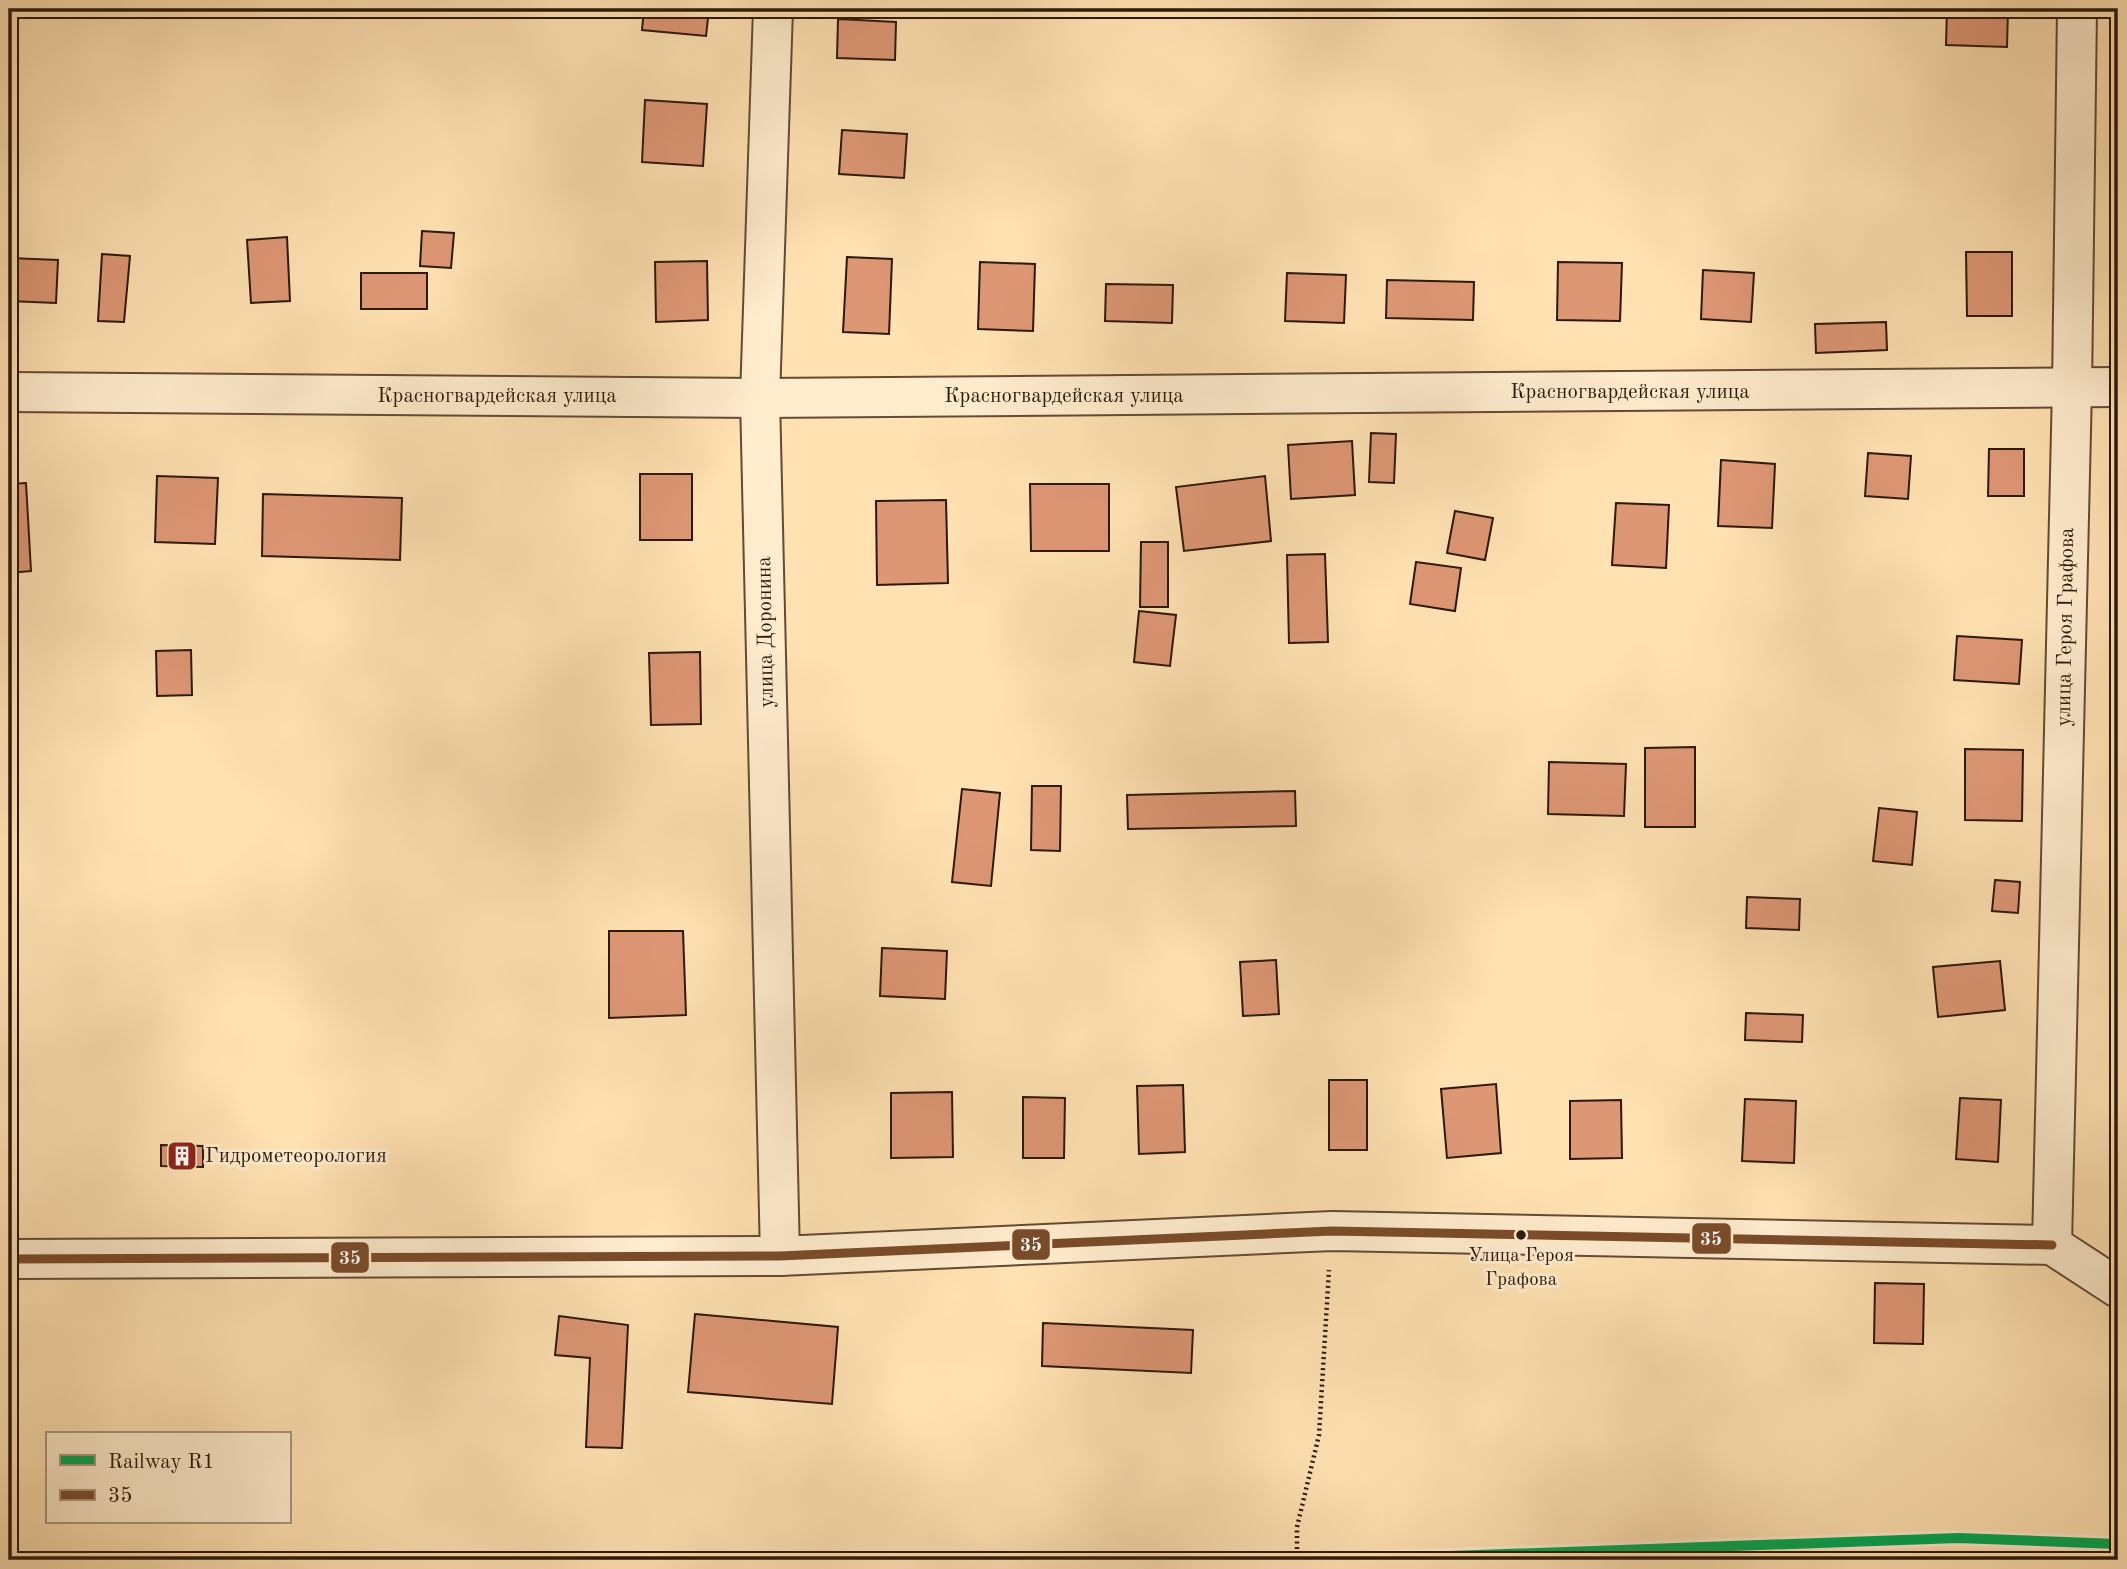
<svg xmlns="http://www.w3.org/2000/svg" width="2127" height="1569" font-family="'Old Standard TT',serif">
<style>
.building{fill:#de9775;stroke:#2d1809;stroke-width:2}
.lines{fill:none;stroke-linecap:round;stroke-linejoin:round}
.minor-casing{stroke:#624a33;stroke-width:42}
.path{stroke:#2d1809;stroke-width:4.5;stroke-dasharray:2 3.5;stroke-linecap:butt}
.minor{stroke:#ffeccd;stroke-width:38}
.bus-1-casing{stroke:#ffeccd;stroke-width:14}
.bus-1{stroke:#7a4b2a;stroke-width:9}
.rail-1-casing{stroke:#ffeccd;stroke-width:16}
.rail-1{stroke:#00a651;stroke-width:10}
.bus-dot{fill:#2d1809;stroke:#ffeccd;stroke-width:2.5}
.labels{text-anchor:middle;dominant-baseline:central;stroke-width:6;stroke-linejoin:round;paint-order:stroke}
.bus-label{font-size:19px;fill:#2d1809;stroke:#ffeccd}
.street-label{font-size:21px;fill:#2d1809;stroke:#ffeccd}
.poi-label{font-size:21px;fill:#2d1809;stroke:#ffeccd;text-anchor:start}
.line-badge{stroke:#ffeccd;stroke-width:2.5}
.badge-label{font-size:19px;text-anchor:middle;font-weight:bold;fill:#fff}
</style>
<rect width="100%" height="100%" fill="#ffe1b2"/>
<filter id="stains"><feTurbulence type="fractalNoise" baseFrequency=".00286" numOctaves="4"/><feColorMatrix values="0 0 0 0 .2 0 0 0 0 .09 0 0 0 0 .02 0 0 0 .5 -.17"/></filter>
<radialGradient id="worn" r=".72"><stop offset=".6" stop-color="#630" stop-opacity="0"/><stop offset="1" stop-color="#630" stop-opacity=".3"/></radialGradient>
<g class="building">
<path d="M644,9H709L706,36L642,30Z"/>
<path d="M1947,9H2008L2007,47L1946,45Z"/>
<path d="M838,19L896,22L895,60L837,58Z"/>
<path d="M645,100L707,104L703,166L642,162Z"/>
<path d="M842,130L907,134L904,178L839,174Z"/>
<path d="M422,231L454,233L451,268L420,266Z"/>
<path d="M287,237L290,301L251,303L247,240Z"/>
<path d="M1966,252H2012V316H1967Z"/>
<path d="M102,254L130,256L124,322L98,321Z"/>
<path d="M847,257L892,259L889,334L843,332Z"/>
<path d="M9,258L58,260L56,303L9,301Z"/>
<path d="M707,261L708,320L656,322L655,262Z"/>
<path d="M980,262L1035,264L1033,331L978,329Z"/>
<path d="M1558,262L1622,263L1620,321L1557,320Z"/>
<path d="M1703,270L1754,273L1751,322L1701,319Z"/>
<rect x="361" y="273" width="66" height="36"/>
<path d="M1287,273L1346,275L1344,323L1285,321Z"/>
<path d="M1387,280L1474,282L1473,320L1386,318Z"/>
<path d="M1106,284L1173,285L1172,323L1105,321Z"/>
<path d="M1886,322L1887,350L1816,353L1815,324Z"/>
<path d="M1371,433L1396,434L1394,483L1369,482Z"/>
<path d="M1352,441L1355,495L1291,499L1288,445Z"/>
<path d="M1989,449H2024V496H1988Z"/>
<path d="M1868,453L1911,456L1908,499L1865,496Z"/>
<path d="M1721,460L1775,464L1772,528L1718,526Z"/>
<rect x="640" y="474" width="52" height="66"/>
<path d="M157,476L218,478L215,544L155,542Z"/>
<path d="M1265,476L1271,541L1184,551L1176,487Z"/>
<path d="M26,483L31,571L9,573V484Z"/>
<path d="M1030,484H1109V551H1031Z"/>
<path d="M263,494L402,498L400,560L262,556Z"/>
<path d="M946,500L948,583L877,585L876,501Z"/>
<path d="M1616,503L1669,505L1666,568L1612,565Z"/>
<path d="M1455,511L1493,518L1485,560L1447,553Z"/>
<path d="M1141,542H1168V607H1140Z"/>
<path d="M1325,554L1328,642L1289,643L1287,555Z"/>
<path d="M1416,562L1461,568L1455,611L1410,604Z"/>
<path d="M1139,611L1176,615L1170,666L1134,662Z"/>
<path d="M1957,636L2022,640L2019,684L1954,680Z"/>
<path d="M191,650L192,695L157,696L156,651Z"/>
<path d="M700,652L701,724L651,725L649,653Z"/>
<path d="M1695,747V827H1645V748Z"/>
<path d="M1965,749L2023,750L2022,821L1965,820Z"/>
<path d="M1549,762L1626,764L1624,816L1548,814Z"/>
<path d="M1032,786H1061L1060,851L1031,850Z"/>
<path d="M962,789L1000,793L991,886L952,882Z"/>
<path d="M1295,791L1296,826L1128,829L1127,795Z"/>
<path d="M1879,808L1917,812L1912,865L1873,861Z"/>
<path d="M1995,880L2020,882L2018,913L1992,911Z"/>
<path d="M1747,897L1800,899L1799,930L1746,928Z"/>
<path d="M609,931H683L686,1015L609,1018Z"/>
<path d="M882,948L947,951L945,999L880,996Z"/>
<path d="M1276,960L1279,1014L1243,1016L1240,962Z"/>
<path d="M2000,961L2005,1010L1938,1017L1933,967Z"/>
<path d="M1746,1013L1803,1015L1802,1042L1745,1040Z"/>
<path d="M2113,1016H2118V1076H2115Z"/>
<rect x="1329" y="1080" width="38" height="70"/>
<path d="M1496,1084L1501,1153L1447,1158L1441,1089Z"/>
<path d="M1183,1085L1185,1152L1139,1154L1137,1086Z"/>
<path d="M952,1092L953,1157L891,1158V1093Z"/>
<path d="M1023,1097L1065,1098L1064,1158H1023Z"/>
<path d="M1960,1098L2001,1100L1998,1162L1956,1159Z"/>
<path d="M1745,1099L1796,1101L1794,1163L1742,1161Z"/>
<path d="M1621,1100L1622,1158L1570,1159V1101Z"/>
<path d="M161,1145L203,1146V1167L161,1166Z"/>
<path d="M1875,1283L1924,1284L1923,1344L1874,1343Z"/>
<path d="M695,1314L838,1327L832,1404L688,1392Z"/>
<path d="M559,1316L628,1325L622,1448L586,1447L590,1358L555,1355Z"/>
<path d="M1043,1323L1193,1330L1191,1373L1042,1366Z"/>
</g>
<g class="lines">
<g class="minor-casing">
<g id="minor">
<path d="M773,9L760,398L780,1256"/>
<path d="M9,392L760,398L2118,387"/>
<path d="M2052,1245L2072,388L2077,9"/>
<path d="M2052,1245L2118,1288"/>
<path d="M9,1259L780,1256L1332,1231L2052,1245"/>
</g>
</g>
<path class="path" d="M1297,1560V1527L1319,1435L1329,1270"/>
<use href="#minor" class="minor"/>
<g class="bus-1-casing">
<path id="bus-1" d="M9,1259L780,1256L1332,1231L2052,1245"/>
</g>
<use href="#bus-1" class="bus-1"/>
<g class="rail-1-casing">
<path id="rail-1" d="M1338,1560L1958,1538L2118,1544"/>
</g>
<use href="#rail-1" class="rail-1"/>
</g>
<defs>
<g id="building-square" transform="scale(1.575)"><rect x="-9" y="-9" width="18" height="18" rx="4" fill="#8f2418" stroke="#ffeccd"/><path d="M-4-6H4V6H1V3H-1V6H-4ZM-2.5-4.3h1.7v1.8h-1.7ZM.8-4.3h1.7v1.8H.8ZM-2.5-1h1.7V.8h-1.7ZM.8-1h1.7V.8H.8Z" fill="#fff"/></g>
</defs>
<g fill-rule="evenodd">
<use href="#building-square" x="182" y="1156"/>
</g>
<circle class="bus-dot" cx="1521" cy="1235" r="6"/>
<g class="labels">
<g class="bus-label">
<text x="1521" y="1256">Улица Героя<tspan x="1521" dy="24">Графова</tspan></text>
</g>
<g class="street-label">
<text x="1630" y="392">Красногвардейская улица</text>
<text x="497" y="396">Красногвардейская улица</text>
<text x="1064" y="396">Красногвардейская улица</text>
<text transform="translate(2066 627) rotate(-89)">улица Героя Графова</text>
<text transform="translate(766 632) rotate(-91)">улица Доронина</text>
</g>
<g class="poi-label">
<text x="205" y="1156">Гидрометеорология</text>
</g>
</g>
<g class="line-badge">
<rect x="1691" y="1222" width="41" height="33" rx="7" fill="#7a4b2a"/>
<rect x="1011" y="1228" width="40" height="33" rx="7" fill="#7a4b2a"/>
<rect x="330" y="1241" width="40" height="33" rx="7" fill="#7a4b2a"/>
</g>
<g class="badge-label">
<text x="1711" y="1245">35</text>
<text x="1031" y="1251">35</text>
<text x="350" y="1264">35</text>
</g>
<rect width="2127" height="1569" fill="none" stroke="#ffe1b2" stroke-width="35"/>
<rect x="10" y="10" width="2106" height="1548" fill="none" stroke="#2d1809" stroke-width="3.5"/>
<rect x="18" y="18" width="2092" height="1534" fill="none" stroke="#2d1809" stroke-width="2"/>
<rect x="46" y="1432" width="245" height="91" fill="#ffeccd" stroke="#ab977f" stroke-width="2"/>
<rect x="60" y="1455" width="35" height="10" fill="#00a651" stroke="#ab977f" stroke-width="2"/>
<text x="108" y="1468" font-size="21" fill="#2d1809">Railway R1</text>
<rect x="60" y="1490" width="35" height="10" fill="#7a4b2a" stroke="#ab977f" stroke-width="2"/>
<text x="108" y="1502" font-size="21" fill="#2d1809">35</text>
<rect width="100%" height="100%" filter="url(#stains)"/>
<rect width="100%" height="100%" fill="url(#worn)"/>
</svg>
